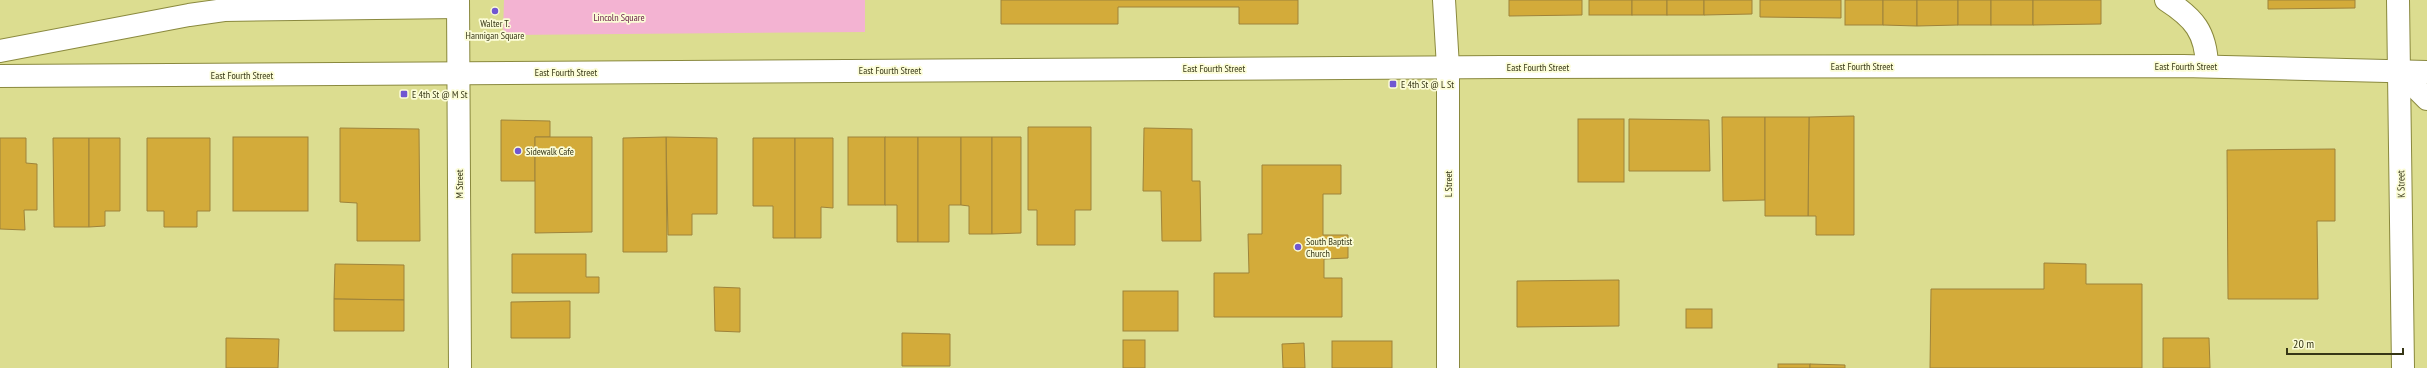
<svg xmlns="http://www.w3.org/2000/svg" width="2427" height="368" font-family="'PT Sans Narrow',sans-serif">
<style>
.green{fill:#f3b3d2}
.building{fill:#d3ab3a;stroke:#9e833a}
.lines{fill:none;stroke-linecap:round;stroke-linejoin:round}
.street-casing{stroke:#8a893e;stroke-width:24}
.primary-casing{stroke:#8a893e;stroke-width:24}
.street{stroke:#fff;stroke-width:22}
.primary{stroke:#fff;stroke-width:22}
.poi-dot{fill:#7157d1;stroke:#fbfcd6;stroke-width:1.5}
.labels{text-anchor:middle;dominant-baseline:central;stroke-width:3.5;stroke-linejoin:round;paint-order:stroke}
.park-label{font-size:10px;fill:#621543;stroke:#fbfcd6}
.poi-label{font-size:10px;fill:#363616;stroke:#fbfcd6;text-anchor:start}
.street-label{font-size:10px;fill:#363616;stroke:#fbfcd6}
</style>
<rect width="100%" height="100%" fill="#dcdd90"/>
<path class="green" d="M504,0H865V32L503,35Z"/>
<g class="building">
<path d="M1001,0H1298V24H1239V7H1118V24H1001Z"/>
<path d="M1509,0H1582V15L1509,16Z"/>
<rect x="1589" y="0" width="43" height="15"/>
<rect x="1632" y="0" width="35" height="15"/>
<rect x="1667" y="0" width="37" height="15"/>
<path d="M1704,0H1752V14L1704,15Z"/>
<path d="M1760,0H1841V18L1760,17Z"/>
<rect x="1845" y="0" width="38" height="25"/>
<path d="M1883,0H1917V26L1883,25Z"/>
<path d="M1917,0H1958V25L1917,26Z"/>
<rect x="1958" y="0" width="33" height="25"/>
<rect x="1991" y="0" width="42" height="25"/>
<path d="M2033,0H2101V24L2033,25Z"/>
<path d="M2268,0H2355V8L2268,9Z"/>
<path d="M1854,116V235H1816V216H1808L1809,117Z"/>
<path d="M1722,117H1765V200L1723,201Z"/>
<path d="M1765,117H1809L1808,216H1765Z"/>
<rect x="1578" y="119" width="46" height="63"/>
<path d="M1629,119L1709,120L1710,171H1629Z"/>
<path d="M501,120L550,121V137H535V181H501Z"/>
<path d="M1028,127H1091V210H1075V245H1037V210H1028Z"/>
<path d="M340,128L419,129L420,241H357V203L340,202Z"/>
<path d="M1144,128L1192,129V181H1200L1201,241H1162L1161,191H1143Z"/>
<rect x="233" y="137" width="75" height="74"/>
<path d="M535,137H592V232L535,233Z"/>
<path d="M666,137L717,138V214H692V235H668Z"/>
<path d="M666,137L667,252H623V138Z"/>
<rect x="848" y="137" width="37" height="68"/>
<path d="M885,137H918V242H897V205H885Z"/>
<path d="M918,137H961V205H949V242H918Z"/>
<path d="M961,137H992V234H969V206L961,205Z"/>
<path d="M992,137H1021V233L992,234Z"/>
<path d="M0,138H26V163L37,164V210H24L25,230L0,229Z"/>
<path d="M53,138H89V227H54Z"/>
<path d="M89,138H120V211H105V226L89,227Z"/>
<path d="M147,138H210V211H197V227H164V211H147Z"/>
<path d="M753,138H795V238H773V206H753Z"/>
<path d="M795,138H833V208L821,207V238H795Z"/>
<path d="M2335,149V221H2317L2318,299H2228L2227,150Z"/>
<path d="M1262,165H1341V194H1323V235H1348V258L1324,259V278H1342V317H1214V273H1249L1248,234H1262Z"/>
<path d="M512,254H586V277H599V293H512Z"/>
<path d="M2044,263L2086,264V284H2142V368H1930L1931,289H2044Z"/>
<path d="M335,264L404,265V300L334,299Z"/>
<path d="M1619,280V326L1517,327V281Z"/>
<path d="M714,287L740,288V332L715,331Z"/>
<rect x="1123" y="291" width="55" height="40"/>
<path d="M334,299L404,300V331H334Z"/>
<path d="M570,301V338H511V302Z"/>
<rect x="1686" y="309" width="26" height="19"/>
<path d="M902,333L950,334V366H902Z"/>
<path d="M226,338L279,339L278,368H226Z"/>
<path d="M2163,338H2209L2210,368H2163Z"/>
<rect x="1123" y="340" width="22" height="28"/>
<rect x="1332" y="341" width="60" height="27"/>
<path d="M1304,343L1305,368H1283L1282,344Z"/>
<rect x="1778" y="364" width="32" height="4"/>
<path d="M1810,364L1845,365V368H1810Z"/>
</g>
<g class="lines">
<g class="street-casing">
<g id="street">
<path d="M458,0L460,368"/>
<path d="M2166,0C2194,18 2206,32 2207,66"/>
<path d="M2398,0L2403,368"/>
<path d="M0,51L189,15L224,10L458,7"/>
<path d="M2399,71L2427,99"/>
<path d="M0,76L1502,67L2183,66L2427,72"/>
</g>
</g>
<g class="primary-casing">
<path id="primary" d="M1444,0L1448,67V368"/>
</g>
<use href="#street" class="street"/>
<use href="#primary" class="primary"/>
</g>
<g class="poi-dot">
<circle cx="495" cy="11" r="4"/>
<rect x="1389" y="80" width="8" height="8" rx="2"/>
<rect x="400" y="90" width="8" height="8" rx="2"/>
<circle cx="518" cy="151" r="4"/>
<circle cx="1298" cy="247" r="4"/>
</g>
<g class="labels">
<g class="park-label">
<text x="619" y="17">Lincoln Square</text>
</g>
<g class="poi-label">
<text x="495" y="23" text-anchor="middle">Walter T.<tspan x="495" dy="12">Hannigan Square</tspan></text>
<text x="1401" y="84">E 4th St @ L St</text>
<text x="412" y="94">E 4th St @ M St</text>
<text x="526" y="151">Sidewalk Cafe</text>
<text x="1306" y="241">South Baptist<tspan x="1306" dy="12">Church</tspan></text>
</g>
<g class="street-label">
<text x="1862" y="66">East Fourth Street</text>
<text x="2186" y="66">East Fourth Street</text>
<text x="1538" y="67">East Fourth Street</text>
<text x="1214" y="68">East Fourth Street</text>
<text x="890" y="70">East Fourth Street</text>
<text x="566" y="72">East Fourth Street</text>
<text x="242" y="75">East Fourth Street</text>
<text transform="translate(459 184) rotate(-90)">M Street</text>
<text transform="translate(1448 184) rotate(-90)">L Street</text>
<text transform="translate(2401 184) rotate(-91)">K Street</text>
</g>
</g>
<path d="M2287 348v6h116v-6" fill="none" stroke="#363616" stroke-width="2"/>
<text x="2293" y="348" font-size="12" fill="#363616" stroke="#fbfcd6" stroke-width="3" paint-order="stroke">20 m</text>
</svg>
